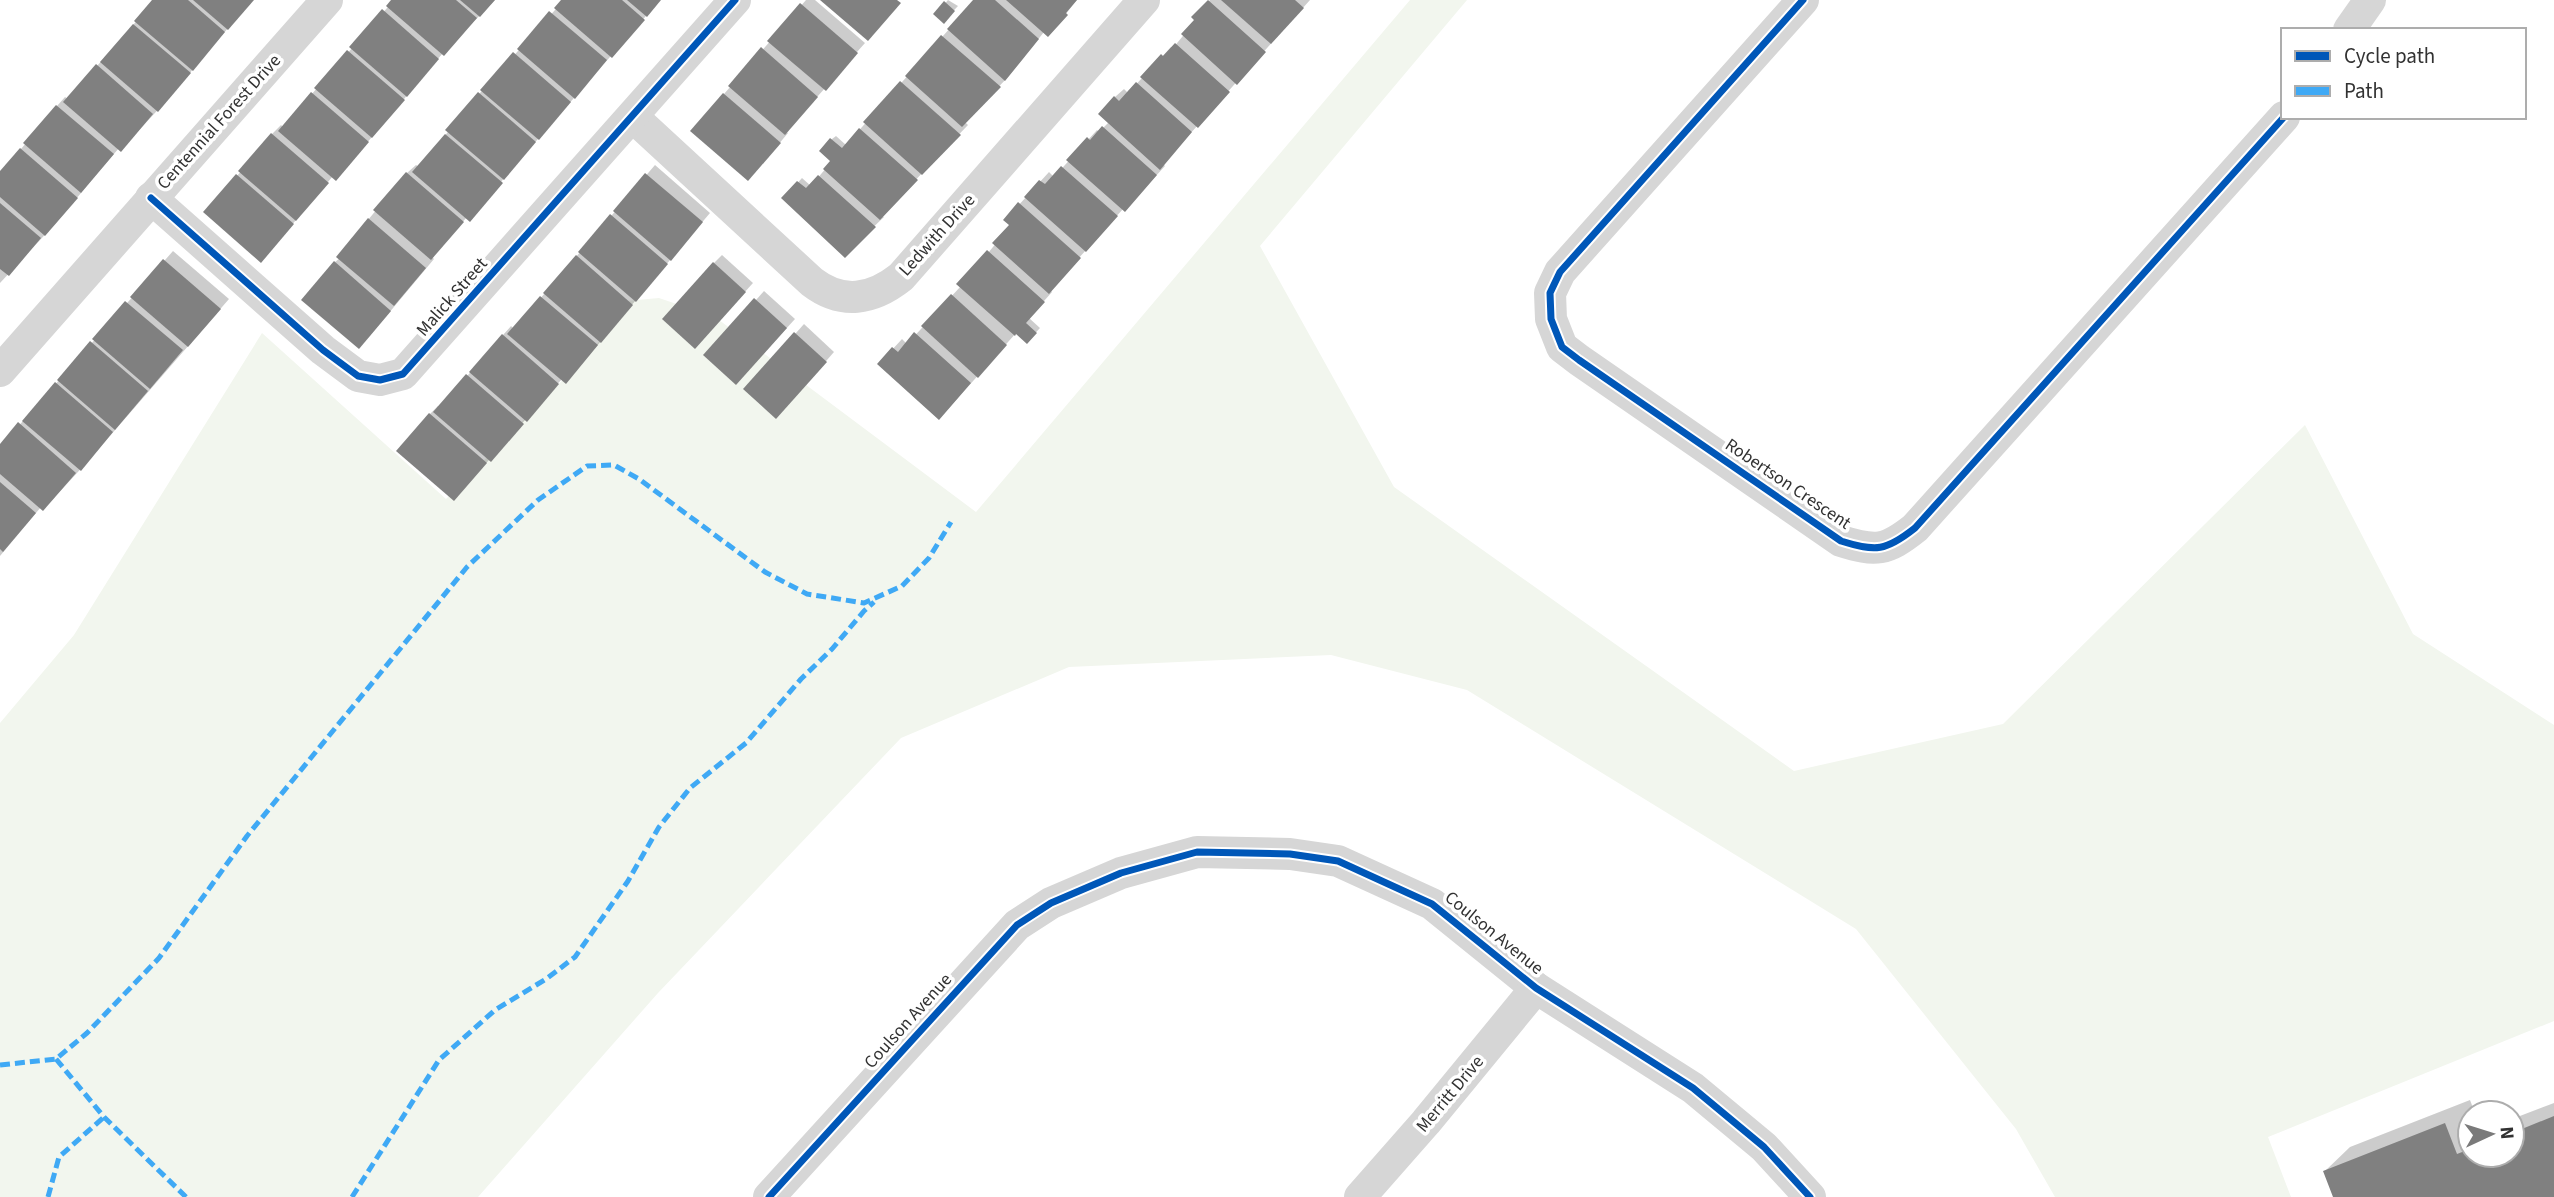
<svg xmlns="http://www.w3.org/2000/svg" width="2554" height="1197" font-family="'Source Sans 3',sans-serif">
<style>
.green{fill:#f2f6ee}
.shadow{fill:#0003}
.building{fill:#808080}
.lines{fill:none;stroke-linecap:round;stroke-linejoin:round}
.minor{stroke:#d6d6d6;stroke-width:32}
.quiet{stroke:#3fa9f5;stroke-width:5;stroke-dasharray:10 5;stroke-linecap:butt}
.cycleway-casing{stroke:#fff;stroke-width:11}
.cycleway{stroke:#0057b8;stroke-width:7}
.labels{text-anchor:middle;dominant-baseline:central;stroke-width:7;stroke-linejoin:round;paint-order:stroke}
.street-label{font-size:18px;fill:#323232;stroke:#fff}
</style>
<rect width="100%" height="100%" fill="#fff"/>
<path class="green" d="M1410,0H1467L1260,246L1394,487L1794,771L2003,724L2305,425L2413,634L2554,725V1021L2268,1137L2291,1197H2055L2016,1129L1856,929L1467,690L1331,655L1069,667L901,738L658,993L478,1197H0V723L74,635L262,333L446,499L595,347L626,301L659,298L715,317L976,512Z"/>
<g class="shadow">
<path d="M155,0H252L166,101L129,141L119,148L54,225L0,283V174L57,106L65,97L68,99Z"/>
<path d="M394,0H495L443,53L344,170L333,176L269,252L237,176L272,134L281,125L283,127Z"/>
<path d="M564,0H660L509,172L478,211L467,217L432,257L434,259L368,338L335,262L340,258L338,256L407,173L416,165L419,167L480,93Z"/>
<path d="M806,0H815L865,43L786,132L788,133L757,170L724,94Z"/>
<path d="M948,0L958,6L944,21L936,14Z"/>
<path d="M975,0H1077L1056,26L1044,32L1008,77L965,122L968,125L925,170L882,216L884,217L844,255L784,198L802,178L811,186L832,161L821,151L832,139L836,136L846,145Z"/>
<path d="M1210,0H1310L1163,164L1165,166L1133,201L1123,209L1050,290L1052,292L1029,318L1040,328L1027,342L1017,332L948,409L879,364L902,339L907,344L961,286L1011,225L1005,220L1049,172L1054,177L1097,130L1099,132L1109,122L1115,97L1124,89L1128,93L1171,47L1173,48L1196,20L1194,17Z"/>
<path d="M655,165L710,213L574,373L562,379L462,490L430,414L438,406L440,407L503,335L511,326L514,329Z"/>
<path d="M173,251L229,299L89,460L52,500L41,507L0,556V447Z"/>
<path d="M722,255L753,283L703,338L714,263Z"/>
<path d="M764,291L795,319L745,374L756,300Z"/>
<path d="M804,324L834,352L785,408L746,389Z"/>
<path d="M2470,1100L2475,1113H2470V1155H2512V1119L2554,1103V1197H2335L2325,1171L2350,1147Z"/>
</g>
<g class="building">
<path d="M152,0H188L225,32L193,71L134,21Z"/>
<path d="M193,0H254L228,30Z"/>
<path d="M391,0H456L477,18L444,56L386,6Z"/>
<path d="M460,0H495L480,17Z"/>
<path d="M561,0H622L645,20L612,58L554,8Z"/>
<path d="M627,0H661L647,17Z"/>
<path d="M820,0H897L901,3L868,41Z"/>
<path d="M973,0H995L1039,39L1005,81L947,29Z"/>
<path d="M1006,0H1077L1066,13L1068,15L1048,37Z"/>
<path d="M1208,0L1266,52L1237,85L1181,34L1194,20L1191,17Z"/>
<path d="M1221,0H1295L1304,8L1271,44Z"/>
<path d="M944,1L955,11L944,24L933,14Z"/>
<path d="M800,3L858,53L826,91L767,41Z"/>
<path d="M382,9L439,59L407,97L349,47Z"/>
<path d="M549,11L607,60L575,99L517,49Z"/>
<path d="M133,24L191,73L158,112L100,62Z"/>
<path d="M941,35L1001,87L962,127L905,76Z"/>
<path d="M1175,43L1230,92L1198,128L1140,77L1161,54L1163,56Z"/>
<path d="M761,47L818,97L785,135L728,86Z"/>
<path d="M347,50L405,100L372,138L314,88Z"/>
<path d="M513,52L571,102L539,140L480,90Z"/>
<path d="M96,64L153,114L121,152L63,102Z"/>
<path d="M900,81L961,135L922,175L863,122Z"/>
<path d="M1136,82L1192,132L1160,170L1098,114L1114,96L1119,101Z"/>
<path d="M311,92L369,142L336,181L278,131Z"/>
<path d="M478,92L536,142L504,180L445,130Z"/>
<path d="M723,93L781,143L748,181L690,131Z"/>
<path d="M56,105L114,154L81,193L23,143Z"/>
<path d="M1102,126L1157,175L1125,212L1066,160L1087,137L1090,140Z"/>
<path d="M859,128L918,180L880,220L823,169L830,161L819,151L830,138L842,148Z"/>
<path d="M271,133L329,183L296,221L238,171Z"/>
<path d="M445,134L503,183L470,222L412,172Z"/>
<path d="M20,148L78,198L45,236L0,197V171Z"/>
<path d="M1061,166L1118,216L1086,252L1024,197L1039,180L1045,184Z"/>
<path d="M406,172L464,222L431,260L373,210Z"/>
<path d="M645,173L703,222L671,261L613,211Z"/>
<path d="M236,174L294,224L261,263L203,212Z"/>
<path d="M818,175L876,227L845,258L781,198L797,181L806,188Z"/>
<path d="M1018,202L1081,258L1049,294L992,243L1009,225L1003,220Z"/>
<path d="M0,203L41,238L9,276L0,269Z"/>
<path d="M610,214L668,264L636,302L578,252Z"/>
<path d="M368,218L426,268L394,306L336,257Z"/>
<path d="M987,250L1045,302L1026,323L1037,333L1027,344L1016,334L1015,336L956,284Z"/>
<path d="M576,255L633,305L601,343L543,293Z"/>
<path d="M163,259L221,309L188,347L130,297Z"/>
<path d="M334,261L391,311L359,349L301,300Z"/>
<path d="M713,262L746,292L695,349L662,319Z"/>
<path d="M951,294L1007,345L978,378L921,326Z"/>
<path d="M540,296L598,345L566,384L507,334Z"/>
<path d="M754,298L787,328L736,385L703,355Z"/>
<path d="M125,301L183,350L150,389L92,339Z"/>
<path d="M794,332L827,362L776,419L743,389Z"/>
<path d="M914,332L971,383L939,420L877,364L892,347L898,352Z"/>
<path d="M502,334L559,384L527,422L469,372Z"/>
<path d="M90,341L148,391L115,430L57,380Z"/>
<path d="M466,374L524,424L491,462L433,412Z"/>
<path d="M55,382L113,432L81,471L22,421Z"/>
<path d="M429,413L487,463L454,501L396,451Z"/>
<path d="M18,422L76,473L43,511L0,474V444Z"/>
<path d="M0,482L36,513L3,552L0,549Z"/>
<path d="M2554,1116V1197H2333L2323,1171L2445,1123L2457,1154L2470,1149V1155H2512V1133Z"/>
</g>
<g class="lines">
<g class="minor">
<path d="M1803,0L1560,272L1550,293L1551,319L1562,347L1579,360L1841,541C1876,552 1886,551 1915,528L2284,117"/>
<path d="M2349,30L2370,0"/>
<path d="M633,117L812,282C842,305 872,300 901,277L1144,0"/>
<path d="M151,198L323,350L358,376L380,380L403,374L735,0"/>
<path d="M0,371L327,0"/>
<path d="M769,1197L1017,925L1051,903L1121,873L1197,852L1290,854L1338,861L1432,904L1536,988L1693,1088L1764,1147L1810,1197"/>
<path d="M1360,1197L1426,1122L1536,988"/>
</g>
<g class="quiet">
<path d="M56,1059L104,1117L186,1197"/>
<path d="M0,1065L56,1059L87,1033L159,958L247,836L467,567L538,500L587,466L614,465L639,479L765,572L807,594L864,603L902,586L929,558L951,522"/>
<path d="M48,1197L59,1157L104,1117"/>
<path d="M352,1197L439,1060L495,1010L546,979L575,957L628,881L659,827L690,788L746,743L801,679L832,649L864,611L874,602"/>
</g>
<g class="cycleway-casing">
<g id="cycleway">
<path d="M1803,0L1560,272L1550,293L1551,319L1562,347L1579,360L1841,541C1876,552 1886,551 1915,528L2284,117"/>
<path d="M151,198L323,350L358,376L380,380L403,374L735,0"/>
<path d="M769,1197L1017,925L1051,903L1121,873L1197,852L1290,854L1338,861L1432,904L1536,988L1693,1088L1764,1147L1810,1197"/>
</g>
</g>
<use href="#cycleway" class="cycleway"/>
</g>
<g class="labels">
<g class="street-label">
<text transform="translate(219 122) rotate(-48)">Centennial Forest Drive</text>
<text transform="translate(937 235) rotate(-48)">Ledwith Drive</text>
<text transform="translate(452 297) rotate(-49)">Malick Street</text>
<text transform="translate(1788 484) rotate(34)">Robertson Crescent</text>
<text transform="translate(1494 933) rotate(39)">Coulson Avenue</text>
<text transform="translate(908 1021) rotate(-48)">Coulson Avenue</text>
<text transform="translate(1450 1094) rotate(-50)">Merritt Drive</text>
</g>
</g>
<rect x="2281" y="28" width="245" height="91" fill="#ffffff" stroke="#adadad" stroke-width="2"/>
<rect x="2295" y="51" width="35" height="10" fill="#0057b8" stroke="#adadad" stroke-width="2"/>
<text x="2344" y="63" font-size="21" fill="#323232">Cycle path</text>
<rect x="2295" y="86" width="35" height="10" fill="#3fa9f5" stroke="#adadad" stroke-width="2"/>
<text x="2344" y="98" font-size="21" fill="#323232">Path</text>
<g transform="translate(2491 1134) rotate(86)"><circle r="33" fill="#ffffff" stroke="#adadad" stroke-width="2"/>
<path d="M0-5L12 26L0 18L-12 26Z" fill="#7a7a7a"/>
<text y="-10" font-size="19" font-weight="bold" text-anchor="middle" fill="#323232">N</text>
</g>
</svg>
